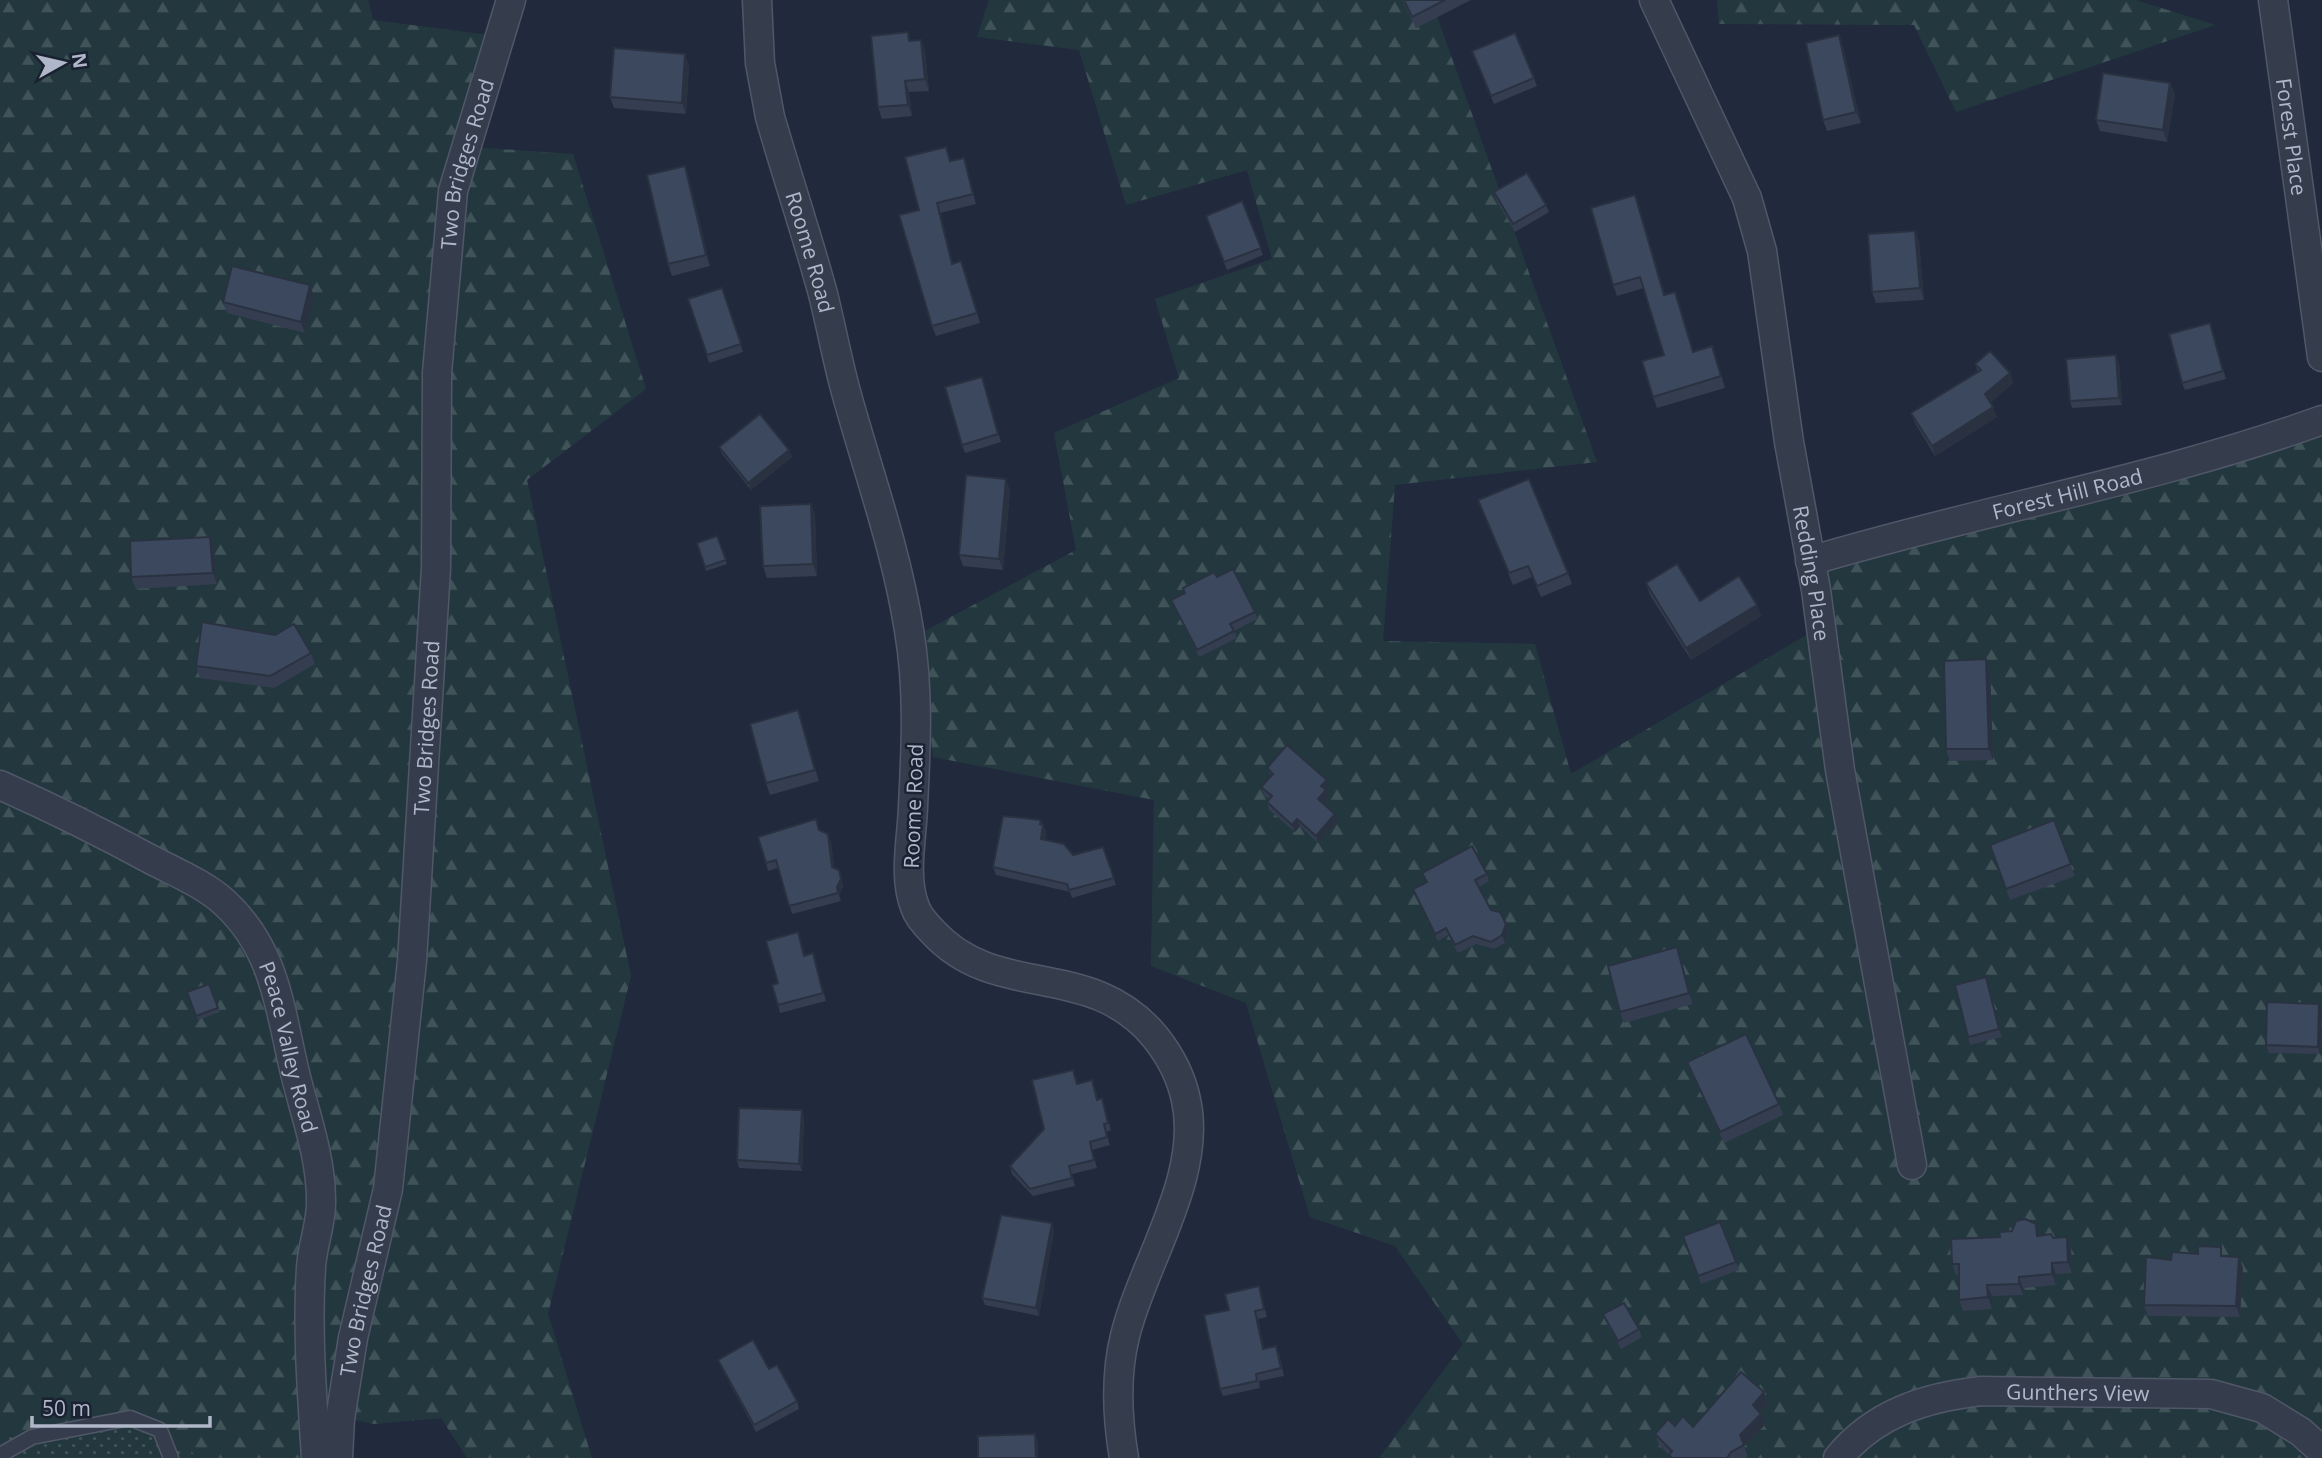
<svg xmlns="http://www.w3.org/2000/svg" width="2322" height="1458" font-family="'Open Sans',sans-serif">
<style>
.forest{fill:url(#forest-firs)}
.park{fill:url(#park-dots)}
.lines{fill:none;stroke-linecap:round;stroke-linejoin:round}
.service-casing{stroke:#505768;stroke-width:17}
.minor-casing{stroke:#505768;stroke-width:31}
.service{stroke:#353d4d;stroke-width:14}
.minor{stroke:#353d4d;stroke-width:28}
.wall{fill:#343e50}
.shaded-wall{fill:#2a3241}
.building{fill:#3c485d;stroke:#2a3241;stroke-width:2}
.labels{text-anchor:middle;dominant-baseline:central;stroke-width:5;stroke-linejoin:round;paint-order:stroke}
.street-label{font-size:21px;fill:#b0b7c9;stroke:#1a2232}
</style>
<defs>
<pattern id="forest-firs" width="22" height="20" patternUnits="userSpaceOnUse" patternTransform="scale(1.75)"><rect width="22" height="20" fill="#23383e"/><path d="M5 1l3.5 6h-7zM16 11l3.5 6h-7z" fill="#405359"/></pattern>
<pattern id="park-dots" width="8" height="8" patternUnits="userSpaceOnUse" patternTransform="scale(1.75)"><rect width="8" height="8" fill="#23383e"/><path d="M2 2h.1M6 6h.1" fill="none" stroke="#405359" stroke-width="1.8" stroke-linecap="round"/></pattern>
</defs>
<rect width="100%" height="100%" fill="#212a3d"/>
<g class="forest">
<path d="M0,0H368L373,20L504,37L472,147L573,154L646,389L527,480L631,976L548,1314L592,1458H467L441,1418L374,1424L345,1418L343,1458H200L133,1411L0,1438Z"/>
<path d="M989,0H1431L1597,462L1395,485L1383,641L1535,644L1571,774L1825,624L1817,558L2322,424V1458H1379L1463,1344L1395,1246L1310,1217L1246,1003L1151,966L1154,800L933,757L919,634L1076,550L1054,433L1179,378L1155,299L1272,259L1247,170L1126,205L1079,50L977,37Z"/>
<path d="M1717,0H2136L2215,25L1956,112L1914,25L1719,24Z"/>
</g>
<path class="park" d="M133,1411L200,1458H0V1438Z"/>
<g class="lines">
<g class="service-casing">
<path id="service" d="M0,1455L32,1437L130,1418L160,1430L171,1458"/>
</g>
<g class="minor-casing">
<g id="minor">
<path id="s1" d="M757,0L760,63L770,117C787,176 807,235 823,294C831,326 837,359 846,392C868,472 896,548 909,630C919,689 916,748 913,807C912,838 903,877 915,907C918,916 926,925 933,932C997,1002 1092,958 1156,1038C1171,1057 1181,1076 1186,1100C1203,1177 1143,1262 1125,1336C1115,1376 1117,1417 1124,1458"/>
<path id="s2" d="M1654,0L1747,198L1762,251L1789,442L1816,590L1840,770L1912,1165"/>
<path id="s3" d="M2273,0L2322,357"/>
<path id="s4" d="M1810,561C1980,510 2156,480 2322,420"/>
<path id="s5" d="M0,785C52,808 102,833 152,860C177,873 204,884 225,903C278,952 280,1015 297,1081C307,1120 321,1159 321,1200C322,1223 312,1245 311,1268C307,1331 312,1394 316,1458"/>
<path id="s6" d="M338,1458L340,1419L353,1338L388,1189L412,961L436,568L437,373L453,191L511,0"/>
<path id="s7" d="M1838,1458C1875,1413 1926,1397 1982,1391L2211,1394L2262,1408L2301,1432L2322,1451"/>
</g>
</g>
<use href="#service" class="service"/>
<use href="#minor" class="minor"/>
</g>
<g class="wall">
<path d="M1402,0H1471L1416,28Z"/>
<path d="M921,40L925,51L929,91L909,92L912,116L882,119L878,107L911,41Z"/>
<path d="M1843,47L1861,123L1827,131L1823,120Z"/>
<path d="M1475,59L1534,78L1537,86L1494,104Z"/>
<path d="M689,65L686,114L614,108L610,97Z"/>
<path d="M2170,83L2175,94L2167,142L2100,131L2096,120Z"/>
<path d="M964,158L976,204L940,213L953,264L965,271L980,323L936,336L932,326L919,210L951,161Z"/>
<path d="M689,178L710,266L672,276L668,264Z"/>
<path d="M1494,192L1546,205L1549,212L1515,232L1496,200Z"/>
<path d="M1242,201L1263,255L1227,270L1206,216Z"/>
<path d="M1639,207L1665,295L1675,292L1694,352L1716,358L1725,388L1657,408L1653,397L1664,355L1644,288L1617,296L1613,285Z"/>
<path d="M1915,231L1919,242L1924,300L1876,303L1872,292Z"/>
<path d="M310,285L314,297L305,333L227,313L223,302Z"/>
<path d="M722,288L743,352L709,363L688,299Z"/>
<path d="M2210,323L2226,379L2185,390L2182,383Z"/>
<path d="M2119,363L2122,405L2072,408L2070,401Z"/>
<path d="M1975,364L2010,373L2013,383L1990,403L1997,417L1935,456L1915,423L1911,413L1978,372Z"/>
<path d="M982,377L1001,442L965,453L962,445Z"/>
<path d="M719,447L789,450L792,457L751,490L722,454Z"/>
<path d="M1010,490L1003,570L963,566L959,555Z"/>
<path d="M1478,500L1568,573L1572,584L1541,597L1532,577L1513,585Z"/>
<path d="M811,504L815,515L817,576L767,578L763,566Z"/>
<path d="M717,536L727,564L706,571L697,543Z"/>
<path d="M214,549L217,584L136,589L131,577Z"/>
<path d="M1217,577L1255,612L1257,619L1234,631L1237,638L1199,657L1171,600L1185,593L1183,588Z"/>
<path d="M1646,583L1700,601L1757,605L1761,616L1691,660L1650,595Z"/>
<path d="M311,653L315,664L274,688L200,678L196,666Z"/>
<path d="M1986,659L1990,670L1993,760L1950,761L1946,749Z"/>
<path d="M798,710L819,781L770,795L766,783Z"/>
<path d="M1267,768L1329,788L1326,791L1329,798L1324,804L1338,821L1318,843L1300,826L1295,832L1269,810L1267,802L1269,799L1264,795L1261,787L1271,777Z"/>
<path d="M1041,820L1046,832L1045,839L1073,855L1103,847L1116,885L1072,898L1070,892L996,875L993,867Z"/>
<path d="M2054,820L2075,876L2010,900L1990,845Z"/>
<path d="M820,830L831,842L834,868L839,870L843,886L839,895L841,901L792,914L778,868L768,871L766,863Z"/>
<path d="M1422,873L1487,874L1489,881L1479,887L1491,910L1506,924L1509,931L1505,943L1494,949L1476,944L1458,953L1448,935L1438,941L1413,889L1426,882Z"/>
<path d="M801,940L805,956L813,953L826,1001L780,1013L778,1005V983Z"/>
<path d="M1677,947L1681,959L1693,1004L1624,1023L1620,1012Z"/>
<path d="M1986,977L2002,1037L1970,1045L1968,1037Z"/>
<path d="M209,984L220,1012L198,1020L187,992Z"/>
<path d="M2319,1004L2322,1011L2320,1054L2269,1053L2266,1045Z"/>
<path d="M1687,1062L1779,1104L1783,1115L1724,1143L1691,1073Z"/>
<path d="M1076,1077L1078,1084L1095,1088L1098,1100L1102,1098L1111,1130L1106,1132L1110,1145L1092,1150L1097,1168L1072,1174L1075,1186L1033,1196L1012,1174L1010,1166L1044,1129Z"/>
<path d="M802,1110L804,1118L802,1171L739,1168L737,1160Z"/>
<path d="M1720,1222L1739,1270L1701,1284L1683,1236Z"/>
<path d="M1054,1230L1039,1316L985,1305L982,1298Z"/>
<path d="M2051,1234L2053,1238L2071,1249L2072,1273L2056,1274V1285L2023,1288V1295L1992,1296V1309L1963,1311L1959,1300V1275H1956L1952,1264L2040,1236Z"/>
<path d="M2225,1256L2239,1257L2243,1268L2240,1317L2148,1316L2144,1305L2171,1260Z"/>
<path d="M1259,1286L1267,1317L1258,1319L1264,1348L1279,1353L1284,1376L1259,1381L1260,1388L1223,1396L1220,1389L1229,1310Z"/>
<path d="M1603,1314L1639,1329L1642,1337L1621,1349L1606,1322Z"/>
<path d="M718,1360L769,1369L797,1401L799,1409L756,1432L721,1367Z"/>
<path d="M1764,1392L1768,1404L1760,1413L1765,1425L1744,1446L1748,1456L1745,1458H1670L1669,1455L1659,1445L1655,1434L1693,1427Z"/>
</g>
<g class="shaded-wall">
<path d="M1839,35L1843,47L1861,123L1856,112Z"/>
<path d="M921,40L925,51L929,91L925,79Z"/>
<path d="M685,54L689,65L686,114L682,103Z"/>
<path d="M905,81L909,92L912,116L908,105Z"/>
<path d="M2170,83L2175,94L2167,142L2163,130Z"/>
<path d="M685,166L689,178L710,266L706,255Z"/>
<path d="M1635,195L1639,207L1668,307L1664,295Z"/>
<path d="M937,203L940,213L955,274L952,264Z"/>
<path d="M1915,231L1919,242L1924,300L1920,288Z"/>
<path d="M310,285L314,297L305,333L301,322Z"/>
<path d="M2116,355L2119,363L2122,405L2119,398Z"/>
<path d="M2010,373L2013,383L1989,404L1985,394Z"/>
<path d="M1993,407L1997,417L1935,456L1932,446Z"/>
<path d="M789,450L792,457L751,490L748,483Z"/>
<path d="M1006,479L1010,490L1003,570L999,559Z"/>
<path d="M811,504L815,515L817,576L813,564Z"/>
<path d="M210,537L214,549L217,584L213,573Z"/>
<path d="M1757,605L1761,616L1691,660L1686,648Z"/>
<path d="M1986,659L1990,670L1993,760L1989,749Z"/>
<path d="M798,710L802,721L819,781L815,770Z"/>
<path d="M1327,780L1329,788L1326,791L1329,798L1321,807L1318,799L1321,786Z"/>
<path d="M1335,814L1338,821L1318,843L1316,836Z"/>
<path d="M1297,819L1300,826L1295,832L1292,825Z"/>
<path d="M1041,820L1046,832L1043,846L1041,839L1040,824Z"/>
<path d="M828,834L831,842L835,875L832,867Z"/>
<path d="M839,870L843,886L839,895L841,901L837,887Z"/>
<path d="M1506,924L1509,931L1505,943L1502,935Z"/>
<path d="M1677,947L1681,959L1693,1004L1689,993Z"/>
<path d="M1986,977L1989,985L2002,1037L1999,1029Z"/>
<path d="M2319,1004L2322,1011L2320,1054L2318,1047Z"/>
<path d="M802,1110L804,1118L802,1171L799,1164Z"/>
<path d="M1052,1223L1054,1230L1039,1316L1036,1308Z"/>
<path d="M2067,1237L2071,1249L2072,1273L2068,1262Z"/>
<path d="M2239,1257L2243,1268L2240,1317L2236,1306Z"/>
<path d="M2052,1263L2056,1274V1285L2052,1274Z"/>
<path d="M2019,1277L2023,1288V1295L2019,1284Z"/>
<path d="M1987,1285L1992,1296V1309L1988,1297Z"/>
<path d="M1255,1311L1258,1319L1266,1356L1263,1349Z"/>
<path d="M1764,1392L1768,1404L1757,1416L1753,1405Z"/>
<path d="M1761,1414L1765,1425L1744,1446L1748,1456L1740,1435Z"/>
<path d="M1035,1434L1038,1442V1458H1036Z"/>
</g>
<g class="building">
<path d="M1404,0H1445L1412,17Z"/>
<path d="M908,32L909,41L921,40L925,79L905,81L908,105L878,107L871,36Z"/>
<path d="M1515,33L1534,78L1491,96L1472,51Z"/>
<path d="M1839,35L1856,112L1823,120L1806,43Z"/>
<path d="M614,48L685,54L682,103L610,97Z"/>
<path d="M2103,73L2170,83L2163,130L2096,120Z"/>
<path d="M946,147L950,161L964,158L973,194L937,203L952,264L961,261L977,313L932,326L899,215L919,210L905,157Z"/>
<path d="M685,166L706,255L668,264L647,175Z"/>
<path d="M1527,173L1546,205L1513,224L1494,192Z"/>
<path d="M1635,195L1664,295L1675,292L1693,352L1712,346L1721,376L1653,397L1642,361L1664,355L1640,277L1613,285L1591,208Z"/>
<path d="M1242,201L1261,248L1224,262L1206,216Z"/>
<path d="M1915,231L1920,288L1872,292L1868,234Z"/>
<path d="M232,266L310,285L301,322L223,302Z"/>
<path d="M722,288L741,344L707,355L688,299Z"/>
<path d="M2210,323L2223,371L2182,383L2169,334Z"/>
<path d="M1990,351L2010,373L1985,394L1993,407L1932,446L1911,413L1981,370L1975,364Z"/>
<path d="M2116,355L2119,398L2070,401L2066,359Z"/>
<path d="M982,377L998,434L962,445L945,387Z"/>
<path d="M760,414L789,450L748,483L719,447Z"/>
<path d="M966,475L1006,479L999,559L959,555Z"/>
<path d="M1529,479L1568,573L1537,586L1528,566L1509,573L1478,500Z"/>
<path d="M811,504L813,564L763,566L760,506Z"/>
<path d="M717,536L726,560L705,567L697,543Z"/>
<path d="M210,537L213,573L131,577L130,541Z"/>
<path d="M1677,564L1700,601L1739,576L1757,605L1686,648L1646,583Z"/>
<path d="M1233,569L1255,612L1230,624L1234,631L1197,650L1171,600L1185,593L1183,588L1214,572L1217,577Z"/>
<path d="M202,622L275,635L294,624L311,653L270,676L196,666Z"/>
<path d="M1986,659L1989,749H1946L1944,661Z"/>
<path d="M798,710L815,770L766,783L750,724Z"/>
<path d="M1287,745L1327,780L1321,786L1326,790L1318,799L1335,814L1316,836L1297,819L1292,825L1267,802L1272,796L1261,787L1273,774L1267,768Z"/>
<path d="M1003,816L1041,820L1040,824L1043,825L1041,839L1064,844L1073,855L1103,847L1114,878L1069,890L1067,884L993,867Z"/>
<path d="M816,819L819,830L828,834L832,867L839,870L841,879L837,887L838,893L789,906L776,860L766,863L758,837Z"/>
<path d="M2054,820L2071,864L2006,889L1990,845Z"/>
<path d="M1472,846L1487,874L1475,880L1491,910L1500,912L1506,924L1502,935L1491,942L1473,936L1455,945L1446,928L1435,934L1413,889L1427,882L1422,873Z"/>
<path d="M798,932L804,956L813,953L823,993L778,1005L772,985L778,983L766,941Z"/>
<path d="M1677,947L1689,993L1620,1012L1608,966Z"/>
<path d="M1986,977L1999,1029L1968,1037L1955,985Z"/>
<path d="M209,984L218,1008L196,1016L187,992Z"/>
<path d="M2267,1002L2319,1004L2318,1047L2266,1045Z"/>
<path d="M1746,1034L1779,1104L1720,1132L1687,1062Z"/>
<path d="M1073,1070L1077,1084L1092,1080L1097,1100L1102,1098L1108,1123L1104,1124L1107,1137L1090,1142L1094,1160L1069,1166L1072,1178L1030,1189L1010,1166L1044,1129L1032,1080Z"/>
<path d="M739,1108L802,1110L799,1164L737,1160Z"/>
<path d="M1001,1215L1052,1223L1036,1308L982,1298Z"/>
<path d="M2025,1219L2036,1224L2037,1236L2051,1234L2053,1238L2067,1237L2068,1262L2052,1263V1274L2019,1277V1284L1987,1285L1988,1297L1959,1300V1264H1952L1951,1239L2000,1237L1999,1232L2012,1231L2016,1221Z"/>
<path d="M1720,1222L1736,1262L1698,1276L1683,1236Z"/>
<path d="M2198,1246L2221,1247V1256L2239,1257L2236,1306L2144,1305L2146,1257L2171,1260L2172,1252L2198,1254Z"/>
<path d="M1259,1286L1264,1309L1255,1311L1263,1349L1276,1346L1281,1368L1256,1374L1257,1381L1220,1389L1204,1315L1229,1310L1225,1294Z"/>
<path d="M1624,1303L1639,1329L1618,1341L1603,1314Z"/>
<path d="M753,1340L769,1369L777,1365L797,1401L754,1425L718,1360Z"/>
<path d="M1741,1372L1764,1392L1753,1405L1761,1414L1740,1435L1744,1445L1731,1452L1727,1458H1672L1669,1455L1672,1451L1655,1434L1668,1419L1675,1426L1683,1416L1693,1427Z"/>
<path d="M1035,1434L1036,1458H978V1436Z"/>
</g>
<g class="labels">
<g class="street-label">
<text stroke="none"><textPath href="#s3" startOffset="138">Forest Place</textPath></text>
<text stroke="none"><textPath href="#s6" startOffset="1304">Two Bridges Road</textPath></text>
<text stroke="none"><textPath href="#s1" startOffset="259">Roome Road</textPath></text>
<text stroke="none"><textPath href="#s4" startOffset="266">Forest Hill Road</textPath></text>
<text stroke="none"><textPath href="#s2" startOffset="600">Redding Place</textPath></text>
<text stroke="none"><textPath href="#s6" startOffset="737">Two Bridges Road</textPath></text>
<text transform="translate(913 806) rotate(-88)">Roome Road</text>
<text stroke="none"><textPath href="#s5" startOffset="415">Peace Valley Road</textPath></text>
<text stroke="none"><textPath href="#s6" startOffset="170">Two Bridges Road</textPath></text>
<text stroke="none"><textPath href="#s7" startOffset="259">Gunthers View</textPath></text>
</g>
</g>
<g transform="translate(63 63) rotate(82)" stroke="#1a2232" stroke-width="5" paint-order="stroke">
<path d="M0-5L12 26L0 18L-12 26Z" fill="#b0b7c9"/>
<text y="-10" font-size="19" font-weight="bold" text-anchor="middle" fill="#b0b7c9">N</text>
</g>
<path d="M32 1416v10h178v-10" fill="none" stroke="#b0b7c9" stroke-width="3.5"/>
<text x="42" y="1416" font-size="21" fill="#b0b7c9" stroke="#1a2232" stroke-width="5" paint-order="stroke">50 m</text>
</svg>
